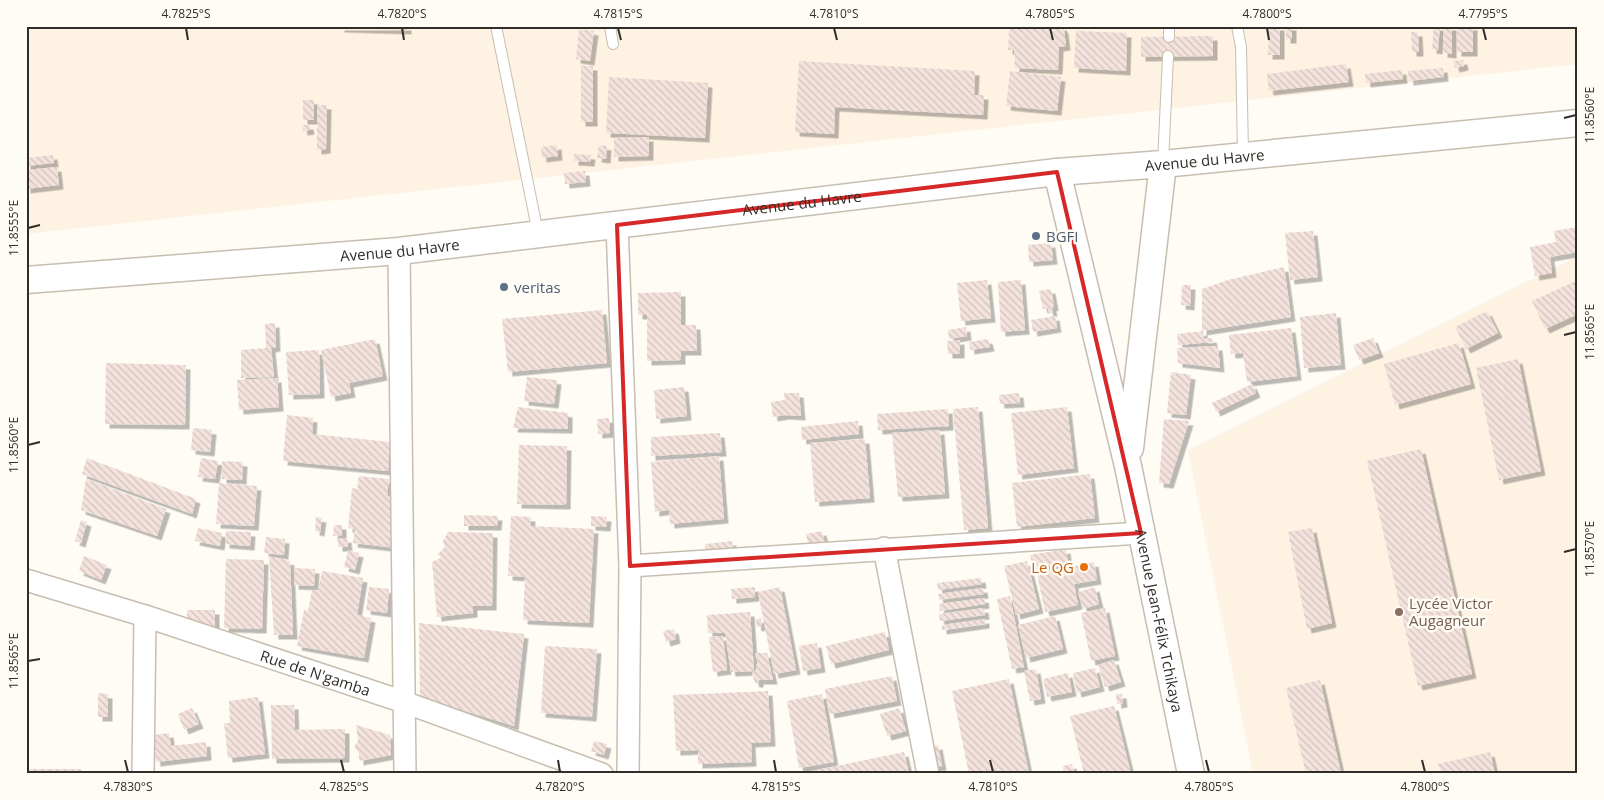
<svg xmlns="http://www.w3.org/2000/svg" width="1604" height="800" font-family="'Open Sans',sans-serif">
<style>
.built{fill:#fef2e2}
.building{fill:url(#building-back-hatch);filter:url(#shadow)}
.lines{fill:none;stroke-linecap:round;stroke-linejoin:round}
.service-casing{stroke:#c7beb0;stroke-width:12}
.minor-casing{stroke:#c7beb0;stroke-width:24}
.tertiary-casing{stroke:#c7beb0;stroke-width:29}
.service{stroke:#fff;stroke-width:10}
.minor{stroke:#fff;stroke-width:21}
.tertiary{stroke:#fff;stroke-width:26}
.marked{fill:none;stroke:#d62828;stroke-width:4;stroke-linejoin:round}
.ticks{fill:none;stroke:#312d28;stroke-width:2}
.service-dot{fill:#5c6f8a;stroke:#fffbf5;stroke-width:2}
.food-dot{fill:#e8710a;stroke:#fffbf5;stroke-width:2}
.education-dot{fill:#8d6e63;stroke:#fffbf5;stroke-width:2}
.labels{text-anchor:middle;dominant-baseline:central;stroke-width:5;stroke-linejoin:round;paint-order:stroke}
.street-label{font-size:15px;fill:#312d28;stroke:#fffbf5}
.service-label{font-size:15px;fill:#4e5e75;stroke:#fffbf5;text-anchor:start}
.food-label{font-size:15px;fill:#c56008;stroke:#fffbf5;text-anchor:end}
.education-label{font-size:15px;fill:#785e54;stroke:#fffbf5;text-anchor:start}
.neatline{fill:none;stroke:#312d28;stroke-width:2}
.ticks-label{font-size:12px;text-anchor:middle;fill:#312d28}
</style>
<defs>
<pattern id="building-back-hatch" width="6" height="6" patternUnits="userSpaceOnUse" patternTransform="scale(1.25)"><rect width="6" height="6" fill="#f4e2dd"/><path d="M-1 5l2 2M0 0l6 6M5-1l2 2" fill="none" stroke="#d2c2be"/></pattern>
<filter id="shadow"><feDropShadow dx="4.5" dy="4.5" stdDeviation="0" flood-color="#0004"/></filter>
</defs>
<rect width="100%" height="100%" fill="#fffbf5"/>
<g class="built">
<path d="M26,26H1578V64L26,234Z"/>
<path d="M1578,256V774H1253L1188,450Z"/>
</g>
<g class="building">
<path d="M340,26H407V30L340,28Z"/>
<path d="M1012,26H1062L1064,30L1066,46L1059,47L1058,70L1015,68L1014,50H1008L1009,30Z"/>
<path d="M1269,26H1280V55H1268Z"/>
<rect x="1286" y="26" width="6" height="13"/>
<path d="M1434,26H1440L1438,50L1432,49Z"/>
<path d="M1443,26H1452V54L1443,53Z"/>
<rect x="1457" y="26" width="16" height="26"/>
<path d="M579,29L594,31L590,61L576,59Z"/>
<path d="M1076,31L1127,33L1126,71L1074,68Z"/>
<path d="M1411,32H1418L1419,52H1412Z"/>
<path d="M1213,36V56L1141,57V37Z"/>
<path d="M1463,60L1464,66L1455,68L1453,61Z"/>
<path d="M799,61L975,71L974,95H984L983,115L835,107L834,134L795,132Z"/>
<path d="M1346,64L1349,82L1269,91L1267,74Z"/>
<rect x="581" y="66" width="12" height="56"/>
<path d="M1443,68L1444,77L1409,81L1408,71Z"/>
<path d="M1402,70L1403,79L1366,83L1365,74Z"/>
<path d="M1010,71L1061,77L1057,111L1006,106Z"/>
<path d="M609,77L708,83L705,138L606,133Z"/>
<rect x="303" y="100" width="11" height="20"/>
<path d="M317,105H327L326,149L317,150Z"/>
<path d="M302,125H309L310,130L303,131Z"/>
<path d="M649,137V156L614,157V138Z"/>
<path d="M557,145L558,156L542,158L541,147Z"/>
<path d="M599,145L607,146L606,159L597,158Z"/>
<path d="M574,154L591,155L590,162L574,161Z"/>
<path d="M53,155L54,163L26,166V158Z"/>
<path d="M57,167L59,185L26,189V170Z"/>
<path d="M585,171L586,182L565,184L564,173Z"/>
<path d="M1578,227V252L1550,257L1552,273L1535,276L1530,247L1556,242L1554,231Z"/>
<path d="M1313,231L1318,277L1290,280L1285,233Z"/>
<path d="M1051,243L1053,260L1029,262L1028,245Z"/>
<path d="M1284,267L1291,317L1202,331V289L1228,280Z"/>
<path d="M987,280L991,318L961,321L957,283Z"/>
<path d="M1021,280L1025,330L1001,332L998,282Z"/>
<path d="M1578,280V314L1545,329L1532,301Z"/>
<path d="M1182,285H1191L1190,306L1181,305Z"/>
<path d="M1051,289L1054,306L1052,307L1053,312L1049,313L1048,308L1043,309L1039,291Z"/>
<path d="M681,292V325H696L697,351H681V360L647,361V315H638V293Z"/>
<path d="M602,310L607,363L508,372L502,319Z"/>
<path d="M1487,311L1498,333L1466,349L1455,327Z"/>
<path d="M1336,313L1341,365L1304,368L1300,317Z"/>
<path d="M1055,316L1057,328L1033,332L1031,320Z"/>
<path d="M275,323L276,347L271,348L274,377L241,378V350L266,348L265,324Z"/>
<path d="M966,327L967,336L949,339L948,330Z"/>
<path d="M1291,328L1297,376L1247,382L1243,353L1231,354L1229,335Z"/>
<path d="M1203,331L1204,339L1212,338L1213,342L1178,345L1177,334Z"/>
<path d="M1373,338L1379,353L1359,360L1353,345Z"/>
<path d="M375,339L383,376L349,383L351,393L331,397L321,350Z"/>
<path d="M988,339L990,347L970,350L969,342Z"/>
<path d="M960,340V354H948L947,341Z"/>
<path d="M1459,343L1471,384L1395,405L1384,364Z"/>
<path d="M1218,346L1220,368L1178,363L1177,348Z"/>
<path d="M319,350L320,394L289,395L286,352Z"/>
<path d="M1518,359L1541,471L1499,480L1476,368Z"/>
<path d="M106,363L186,365L185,425L105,424Z"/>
<path d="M1171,372L1191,375L1186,415L1167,413Z"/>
<path d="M527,377L557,380L554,404L524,401Z"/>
<path d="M277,378L279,407L239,410L237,380Z"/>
<path d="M1252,384L1256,393L1216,412L1212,403Z"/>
<path d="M684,387L687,416L656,419L654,390Z"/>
<path d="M784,393H799L801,416L785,415L773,417L771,402L785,400Z"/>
<path d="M1019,393L1020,403L1000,404L999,395Z"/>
<path d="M518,407L568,413V429L513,428Z"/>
<path d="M978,407L988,528L964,530L953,409Z"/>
<path d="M1067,407L1074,468L1018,475L1011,413Z"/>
<path d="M948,409L949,426L878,430L877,414Z"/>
<path d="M287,415L313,418L312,434L390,442L388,471L283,461Z"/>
<path d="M609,418L610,433L598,434L597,419Z"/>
<path d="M1164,419L1189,421L1169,484L1159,483Z"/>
<path d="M858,421L859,434L802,440L801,427Z"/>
<path d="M193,428L212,430L210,452L191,450Z"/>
<path d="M940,430L945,494L898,497L892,433Z"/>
<path d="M720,433L722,452L651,456V437Z"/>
<path d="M865,439L870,498L815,502L810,443Z"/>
<path d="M519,445L567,446L566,505L517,504Z"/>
<path d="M1421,449L1472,674L1418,686L1367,461Z"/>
<path d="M719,456L724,519L670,524L669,510L655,512L651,462Z"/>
<path d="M87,458L196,499L192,514L82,474Z"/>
<path d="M201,458L218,461L215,479L198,477Z"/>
<path d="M222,461L243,462L242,480L222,479Z"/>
<path d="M1090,474L1095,518L1017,527L1012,483Z"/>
<path d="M359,476L389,479L387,496L399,497L395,540L392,539L391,544L396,545V548L353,543L355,529L348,528L352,488L357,489Z"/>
<path d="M86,479L166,509L157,536L81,510Z"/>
<path d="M219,483L257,486L254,526L216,524Z"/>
<path d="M464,515L498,516L497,526H464Z"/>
<path d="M511,516L531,517L530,526L594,529L589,623L523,620L525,577L508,576Z"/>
<path d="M591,516L607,517L606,527L591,526Z"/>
<path d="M316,517L322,518L320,532L315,531Z"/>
<path d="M81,520L87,522L81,543L75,541Z"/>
<path d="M334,525H342V536H333Z"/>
<path d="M198,528L222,533L220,546L195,541Z"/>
<path d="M1312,528L1332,623L1307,629L1288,532Z"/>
<path d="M226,531L251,532L250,546L225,544Z"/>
<path d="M822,531L825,544L809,547L806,534Z"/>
<path d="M448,532L493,533L492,606H473V613L437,617L432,562L441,558L438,554L445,547L443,541Z"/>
<path d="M266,537L285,539L284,555L264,553Z"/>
<path d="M347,538L348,547H338V539Z"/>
<path d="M732,541L733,554L706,556L705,544Z"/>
<path d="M1066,549L1068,562L1033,568L1030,555Z"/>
<path d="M348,550L359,553L355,570L344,567Z"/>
<path d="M84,556L107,565L101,580L79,571Z"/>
<path d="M269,556L290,561L293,635H274Z"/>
<path d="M226,559L264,560L262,629L224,628Z"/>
<path d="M1027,561L1039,609L1016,615L1004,566Z"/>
<path d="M1094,562L1097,580L1074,584L1078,605L1045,612L1037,574Z"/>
<path d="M295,568L315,569L314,586L294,585Z"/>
<path d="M322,571L363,578L357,615L371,618L364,658L297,646L304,610L308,611L312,590L318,591Z"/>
<path d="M981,578L982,584L938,590L937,583Z"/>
<path d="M369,587L389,589L387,613L366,610Z"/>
<path d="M755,587V597L732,599L731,589Z"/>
<path d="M780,587L796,670L774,674L758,592Z"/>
<path d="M1095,587L1099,604L1083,609L1078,592Z"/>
<path d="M983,588L984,594L939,600L938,594Z"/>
<path d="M1010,596L1024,667L1012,669L997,599Z"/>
<path d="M984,598L985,604L940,611L939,604Z"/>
<path d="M984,608L985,615L940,621L939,614Z"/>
<path d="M1105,608L1115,656L1091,661L1081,613Z"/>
<rect x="187" y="610" width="28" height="18"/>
<path d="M750,612L754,671L731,672L725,633H708L707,615Z"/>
<path d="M1055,616L1063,649L1026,658L1018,625Z"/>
<path d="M761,618L762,626L757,627L756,619Z"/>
<path d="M985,619V624L942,630V625Z"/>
<path d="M419,623L524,634L514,726L420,697Z"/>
<path d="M674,629L676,639L666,642L663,631Z"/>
<path d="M885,632L889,650L831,664L826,646Z"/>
<path d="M723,636L727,670L713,672L709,637Z"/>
<path d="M817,643L821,668L803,671L799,646Z"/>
<path d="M545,646L597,649L592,717L541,713Z"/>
<path d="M755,653H767L773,680H759V683H755L752,673L756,670V665L758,664Z"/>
<path d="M1114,660L1121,682L1105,687L1098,665Z"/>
<path d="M1095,668L1100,687L1077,693L1073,673Z"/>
<path d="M1036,669L1041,699L1030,701L1024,671Z"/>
<path d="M1068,673L1072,692L1047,697L1043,679Z"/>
<path d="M892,676L897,701L830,714L825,689Z"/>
<path d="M1009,679L1029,774H969L952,691Z"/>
<path d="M1320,680L1341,773L1339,774H1306L1286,688Z"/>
<path d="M768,691L771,742L751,743L752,762L698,764V750L676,751L673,695Z"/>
<path d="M98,693L108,694V717H98Z"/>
<path d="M822,694L834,762L799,768L787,701Z"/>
<path d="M1116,694H1122L1123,703L1117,704Z"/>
<path d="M258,697L265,754L228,758L224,723H230L229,701Z"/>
<path d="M271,705H294L295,730L345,729V758L272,759Z"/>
<path d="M1114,706L1131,774H1084L1070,716Z"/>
<path d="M192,708L199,724L184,730L178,714Z"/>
<path d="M899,708L906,731L887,736L880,714Z"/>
<path d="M356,725L390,735L391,755L359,761V753L354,747L358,741Z"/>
<path d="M169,733L171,746L206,742L207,756L156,762L153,735Z"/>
<path d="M594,741L607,744L604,755L591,751Z"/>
<path d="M938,745L942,766L934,767L930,746Z"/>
<path d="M904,752L909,774H813L812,771Z"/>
<path d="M1490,752L1495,774H1441L1438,764Z"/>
<path d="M1072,764L1074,774H1064L1063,766Z"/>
<rect x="26" y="769" width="55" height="5"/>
</g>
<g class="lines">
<g class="service-casing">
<g id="service">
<path d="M496,26L538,233"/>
<path d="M610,26L613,44"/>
<path d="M1237,26L1241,47L1243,155"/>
<path d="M1169,37V26"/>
<path d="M1163,163L1168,56"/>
</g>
</g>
<g class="minor-casing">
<g id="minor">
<path d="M617,225L630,566L628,774"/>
<path d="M399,251L405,774"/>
<path d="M884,548L928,774"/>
<path d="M630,566L1141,533"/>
<path id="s1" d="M26,580L145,616L404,702L602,774"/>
<path d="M143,774L145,616"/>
</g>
</g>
<g class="tertiary-casing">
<g id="tertiary">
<path id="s2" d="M1057,172L1128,466L1191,774"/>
<path id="s3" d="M26,280L399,251L1057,172L1163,164L1578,123"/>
<path d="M1130,448L1163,164"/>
</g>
</g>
<use href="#service" class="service"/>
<use href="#minor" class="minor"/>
<use href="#tertiary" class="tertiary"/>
</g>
<path class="marked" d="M1057,172L1141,533L630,566L617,225Z"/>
<path class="ticks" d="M186,28L188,40M402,28L404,40M618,28L621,40M834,28L837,40M1050,28L1053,40M1267,28L1269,40M1483,28L1486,40M1564,118L1576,115M28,228L40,225M1564,335L1576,332M28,445L40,442M1564,552L1576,549M28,661L40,659M125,760L128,772M341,760L344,772M558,760L560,772M774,760L776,772M990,760L993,772M1206,760L1209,772M1422,760L1425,772"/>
<g class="service-dot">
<circle cx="1036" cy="236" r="5"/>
<circle cx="504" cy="287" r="5"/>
</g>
<circle class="food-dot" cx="1084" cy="567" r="5"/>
<circle class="education-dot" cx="1399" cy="612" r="5"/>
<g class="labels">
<g class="street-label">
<text stroke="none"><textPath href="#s3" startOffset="1185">Avenue du Havre</textPath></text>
<text stroke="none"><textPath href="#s3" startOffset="780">Avenue du Havre</textPath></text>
<text stroke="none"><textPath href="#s3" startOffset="375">Avenue du Havre</textPath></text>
<text stroke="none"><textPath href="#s2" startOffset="460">Avenue Jean-Félix Tchikaya</textPath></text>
<text stroke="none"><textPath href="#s1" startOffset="304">Rue de N'gamba</textPath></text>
</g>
<g class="service-label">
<text x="1046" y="236">BGFI</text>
<text x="514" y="287">veritas</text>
</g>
<g class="food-label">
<text x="1074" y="567">Le QG</text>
</g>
<g class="education-label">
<text x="1409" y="603">Lycée Victor<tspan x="1409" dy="17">Augagneur</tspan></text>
</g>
</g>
<rect width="1604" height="800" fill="none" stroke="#fffbf5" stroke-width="55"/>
<rect x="28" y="28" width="1548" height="744" class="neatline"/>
<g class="ticks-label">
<text x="186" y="18">4.7825°S</text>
<text x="402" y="18">4.7820°S</text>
<text x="618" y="18">4.7815°S</text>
<text x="834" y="18">4.7810°S</text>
<text x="1050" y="18">4.7805°S</text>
<text x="1267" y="18">4.7800°S</text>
<text x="1483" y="18">4.7795°S</text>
<text transform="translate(1590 115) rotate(-90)" y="4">11.8560°E</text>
<text transform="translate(14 228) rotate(-90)" y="4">11.8555°E</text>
<text transform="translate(1590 332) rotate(-90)" y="4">11.8565°E</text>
<text transform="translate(14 445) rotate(-90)" y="4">11.8560°E</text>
<text transform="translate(1590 549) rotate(-90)" y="4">11.8570°E</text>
<text transform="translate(14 661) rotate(-90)" y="4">11.8565°E</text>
<text x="128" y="791">4.7830°S</text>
<text x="344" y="791">4.7825°S</text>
<text x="560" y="791">4.7820°S</text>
<text x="776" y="791">4.7815°S</text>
<text x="993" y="791">4.7810°S</text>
<text x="1209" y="791">4.7805°S</text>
<text x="1425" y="791">4.7800°S</text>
</g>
</svg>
